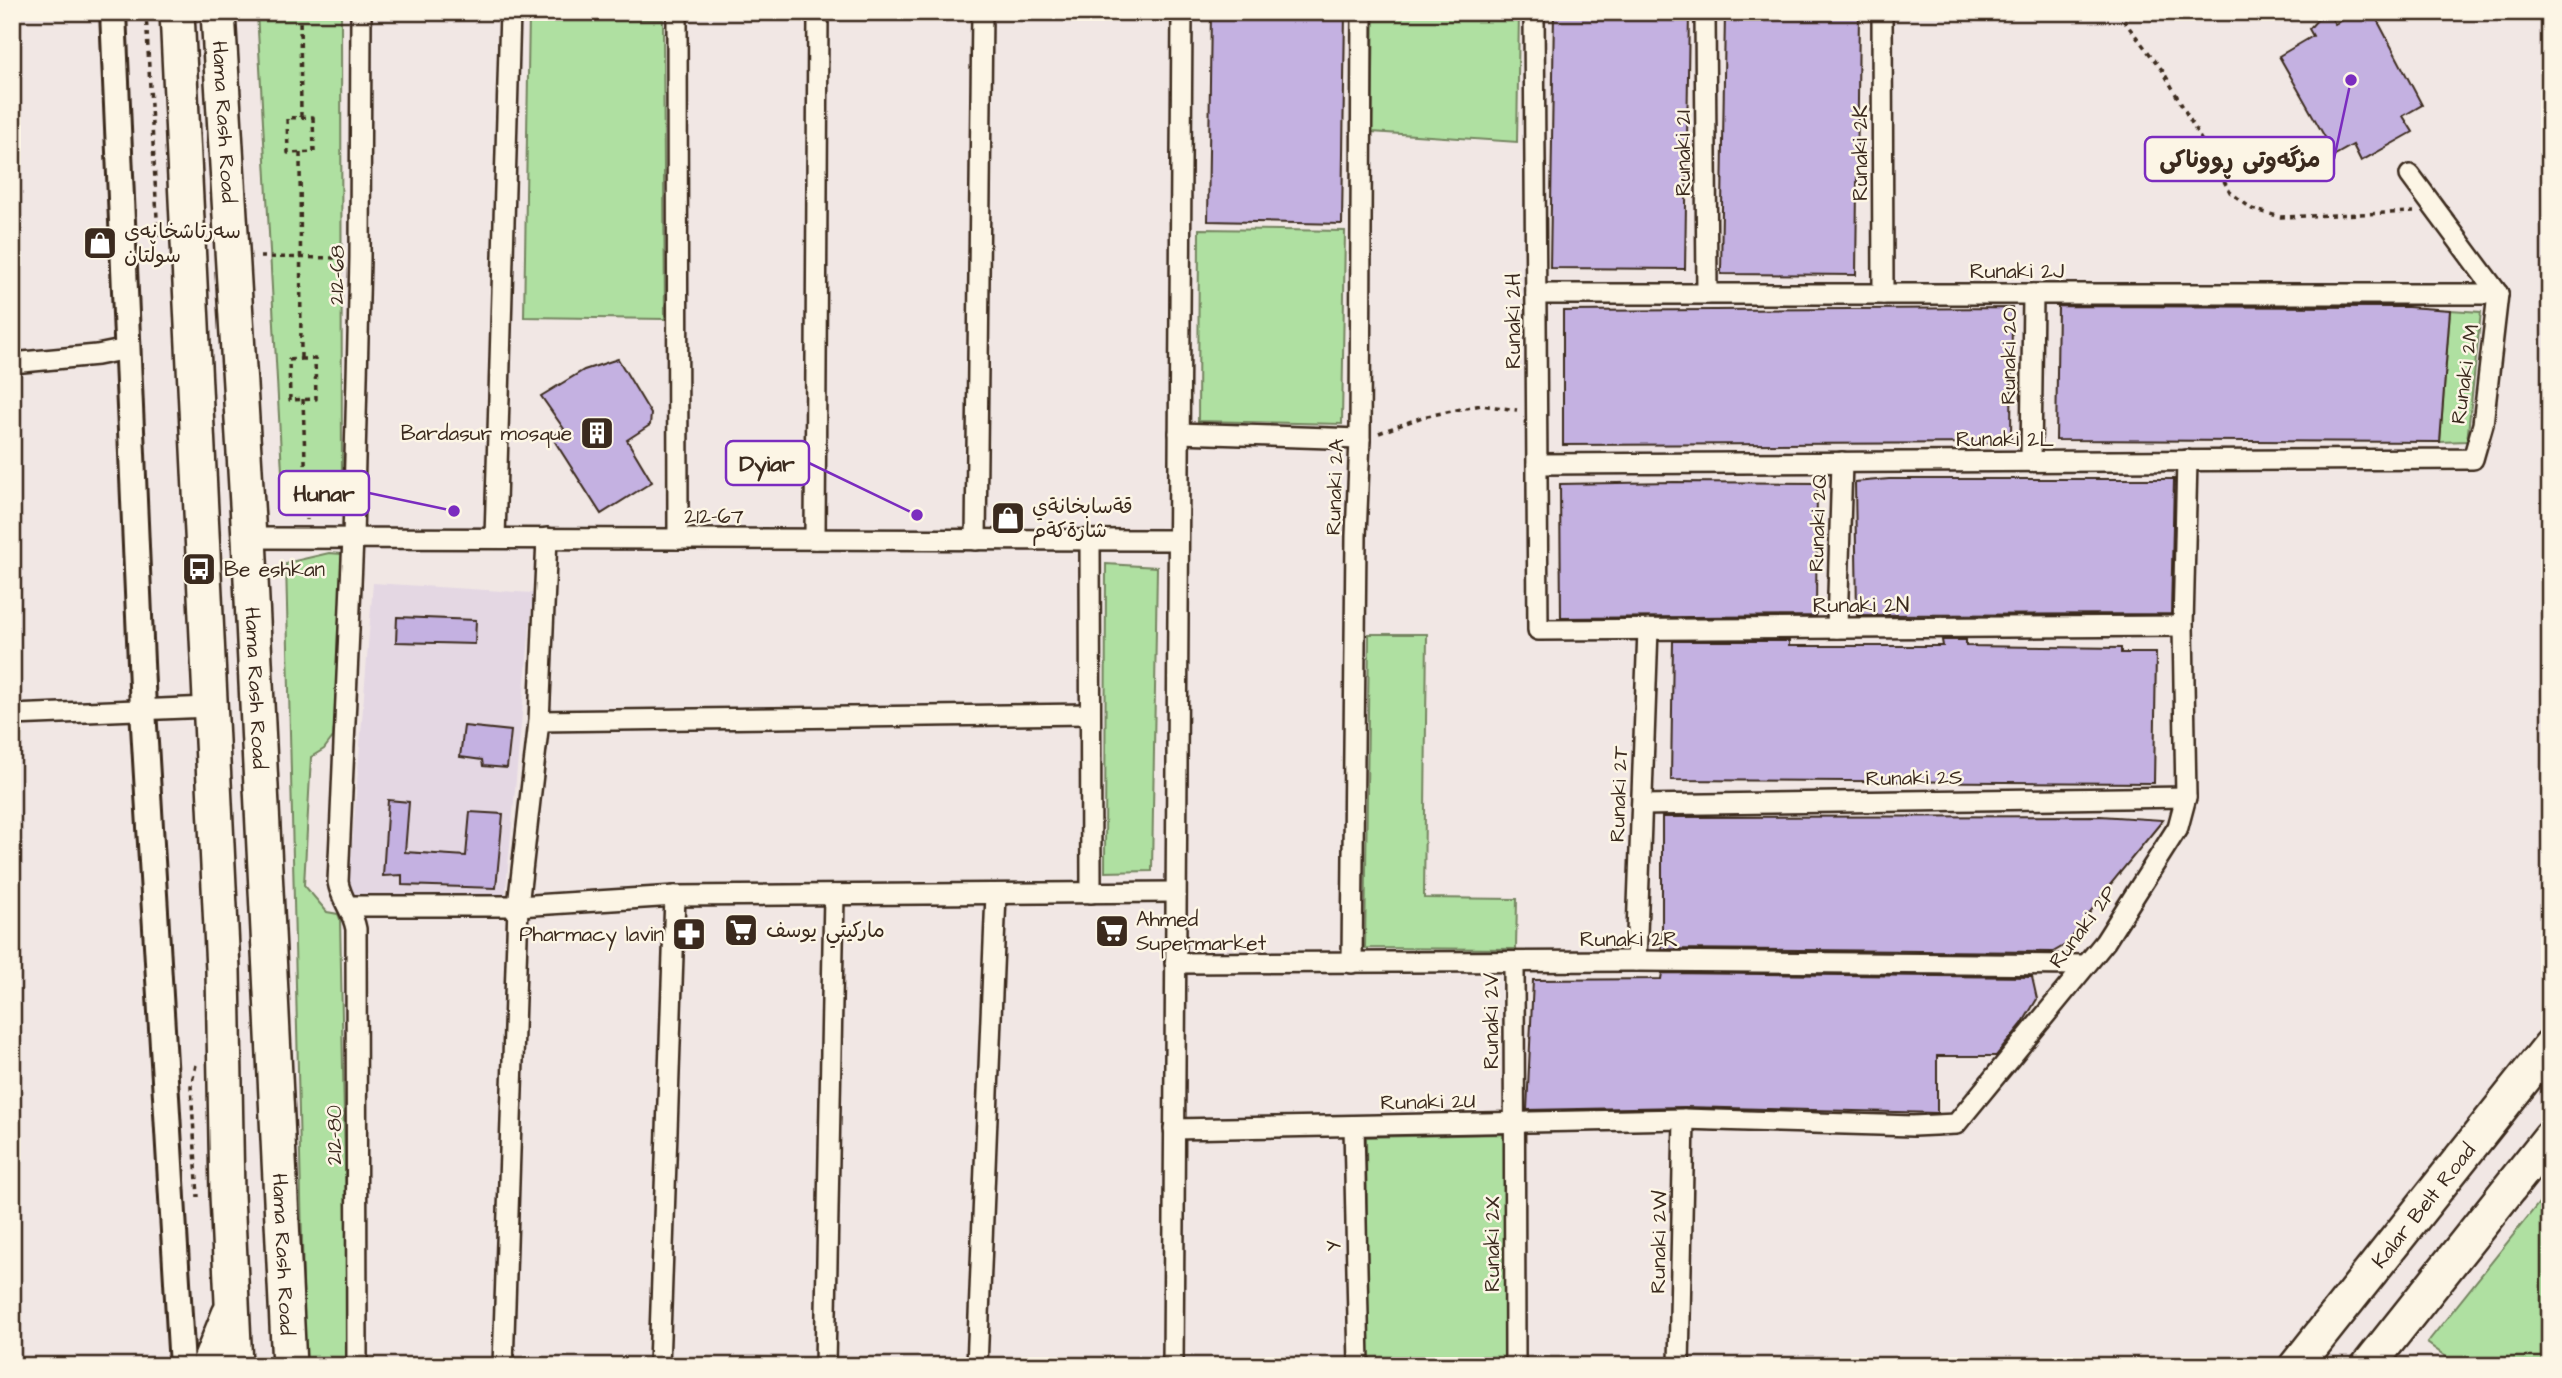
<svg xmlns="http://www.w3.org/2000/svg" width="2562" height="1378" font-family="'Architects Daughter','Playpen Sans Arabic',sans-serif">
<style>
.built{fill:#e4d7e3}
.green{fill:#afe0a1;stroke:#758560;stroke-width:2}
.building{fill:#c4b1e1;stroke:#3b2a1e;stroke-width:2}
.lines{fill:none;stroke-linecap:round;stroke-linejoin:round}
.minor-casing{stroke:#3b2a1e;stroke-width:24}
.tertiary-casing{stroke:#3b2a1e;stroke-width:30}
.trunk-casing{stroke:#3b2a1e;stroke-width:38}
.path{stroke:#3b2a1e;stroke-width:3.5;stroke-dasharray:5 5;stroke-linecap:butt}
.minor{stroke:#fcf5e5;stroke-width:19}
.tertiary{stroke:#fcf5e5;stroke-width:24}
.trunk{stroke:#fcf5e5;stroke-width:33}
.labels{text-anchor:middle;dominant-baseline:central;stroke-width:5;stroke-linejoin:round;paint-order:stroke}
.street-label{font-size:21px;fill:#3b2a1e;stroke:#fcf5e5}
.poi-label{font-size:21px;fill:#3b2a1e;stroke:#fcf5e5;text-anchor:start}
.leader{fill:none;stroke:#7b2cbf;stroke-width:2.5}
.callout-dot{fill:#7b2cbf;stroke:#fcf5e5;stroke-width:2.5}
.callout{fill:#fcf5e5;stroke:#7b2cbf;stroke-width:2.5}
.callout-label{font-size:23px;text-anchor:middle;font-weight:bold;fill:#3b2a1e}
</style>
<rect width="100%" height="100%" fill="#f1e7e4"/>
<filter id="ink" filterUnits="userSpaceOnUse"><feTurbulence type="fractalNoise" baseFrequency=".0143" numOctaves="2"/><feDisplacementMap in="SourceGraphic" scale="14" xChannelSelector="R" yChannelSelector="G"/><feConvolveMatrix kernelMatrix="1 2 1 2 8 2 1 2 1" color-interpolation-filters="sRGB"/></filter>
<g filter="url(#ink)">
<path class="built" d="M373,583L533,593L505,900L348,895Z"/>
<g class="green">
<path d="M257,12H341L342,488L283,490Z"/>
<path d="M1374,12H1519L1517,142L1372,132Z"/>
<path d="M529,14L663,20L665,319L524,317Z"/>
<path d="M1199,229L1345,231L1342,424L1198,421Z"/>
<path d="M2450,310L2481,312L2467,441L2440,442Z"/>
<path d="M329,553L342,554L346,560L347,584L333,737L324,749L311,757L304,885L327,912L338,914L340,919L349,1366H305L286,563Z"/>
<path d="M1106,564L1157,567L1152,871L1105,872Z"/>
<path d="M1369,634H1427L1424,898L1517,899L1516,949L1365,948Z"/>
<path d="M1505,1134V1363L1368,1366L1366,1137Z"/>
<path d="M2550,1189V1366H2459L2427,1343Z"/>
</g>
<g class="building">
<path d="M1211,12H1345L1342,224L1208,221Z"/>
<path d="M1554,12H1689L1685,269L1550,268Z"/>
<path d="M1725,12H1859L1856,275L1721,274Z"/>
<path d="M2356,12H2373L2422,105L2403,116L2413,132L2361,161L2353,145L2335,155L2279,56L2313,36L2309,29L2317,20L2330,16L2335,24Z"/>
<path d="M2058,306L2408,307L2450,310L2440,442L2056,440Z"/>
<path d="M2012,308L2011,443L1563,445V311Z"/>
<path d="M618,359L651,414L650,425L627,440L652,482L601,514L552,437L564,429L541,396L584,370Z"/>
<path d="M1889,479H2174L2171,614L1857,615L1855,482Z"/>
<path d="M1674,482L1817,483L1816,616L1561,618L1560,484Z"/>
<path d="M397,617L476,620L475,644L396,642Z"/>
<path d="M1942,640H1966V646L2121,648V653H2156L2154,783L1671,780L1673,641H1789V646H1943Z"/>
<path d="M464,726L511,731L507,768L483,766L482,760L460,757Z"/>
<path d="M388,800L409,802L405,852L466,856L470,812L503,814L496,888L402,885V875L383,876Z"/>
<path d="M2100,816L2163,820L2109,886L2067,944L2053,952L1662,949V817Z"/>
<path d="M1662,973L2032,977L2037,999L2022,1024L1996,1056H1937V1113L1684,1107L1527,1110L1533,980L1661,979Z"/>
</g>
<g class="lines">
<g class="minor-casing">
<g id="minor">
<path d="M677,12L678,539"/>
<path d="M1534,12L1538,630L2183,626"/>
<path d="M1705,12L1707,294"/>
<path d="M1882,12L1883,294"/>
<path d="M2410,175L2498,294"/>
<path d="M1536,294H2498"/>
<path d="M12,363L97,355L127,349"/>
<path d="M1179,433L1360,439"/>
<path d="M2031,461L2033,294"/>
<path d="M1537,464L2473,459L2483,424L2498,294"/>
<path d="M249,538L1178,540"/>
<path d="M495,538L510,12"/>
<path d="M815,539L818,12"/>
<path d="M976,540L982,12"/>
<path d="M1090,540L1091,893"/>
<path d="M1837,628L1842,462"/>
<path d="M12,715L210,707"/>
<path d="M539,721L1090,714"/>
<path d="M1642,805L2186,797"/>
<path d="M348,906H518L675,896L1175,892"/>
<path d="M1636,961L1648,629"/>
<path d="M1514,962L1515,1366"/>
<path d="M1175,963L1636,961L2084,965"/>
<path d="M1352,963L1356,536L1360,439L1362,12"/>
<path d="M1354,1126L1359,1366"/>
<path d="M1174,1129L1684,1119L1913,1126L1956,1124L2105,942L2178,827L2186,797L2183,626L2187,460"/>
<path d="M357,1366L356,929C353,911 341,900 338,882L353,538L360,258L361,12"/>
<path d="M503,1366L518,906L539,721L547,538"/>
<path d="M659,1366L675,896"/>
<path d="M825,1366L834,895"/>
<path d="M977,1366L996,894"/>
<path d="M1173,1366L1182,12"/>
<path d="M1679,1366L1684,1119"/>
</g>
</g>
<g class="tertiary-casing">
<path id="tertiary" d="M113,12L143,709L182,1366"/>
</g>
<g class="trunk-casing">
<g id="trunk">
<path d="M177,12L223,970L227,1195L235,1366"/>
<path id="s1" d="M218,12L249,538L289,1366"/>
<path d="M208,1366L229,1314"/>
<path id="s2" d="M2296,1366L2550,1046"/>
<path d="M2368,1366L2550,1137"/>
</g>
</g>
<g class="path">
<path d="M146,12L158,237"/>
<path d="M300,12L301,117"/>
<path d="M2117,12L2163,71L2230,192L2252,209L2281,217L2414,212"/>
<path d="M2542,12L2550,55"/>
<path d="M313,117L314,152L288,153L287,118Z"/>
<path d="M300,153L301,359"/>
<path d="M260,257L340,258"/>
<path d="M301,359H315L316,399L290,400L289,360Z"/>
<path d="M303,399L307,520"/>
<path d="M1379,433L1422,417L1481,405L1517,410"/>
<path d="M196,1065L191,1086L198,1197"/>
</g>
<use href="#minor" class="minor"/>
<use href="#tertiary" class="tertiary"/>
<use href="#trunk" class="trunk"/>
</g>
</g>
<defs>
<g id="shop-square" transform="scale(1.75)"><rect x="-9" y="-9" width="18" height="18" rx="4" fill="#3b2a1e" stroke="#fcf5e5"/><path d="M-5-2.5h2.3a2.7 3.5 0 0 1 5.4 0H5L5.5 6h-11ZM-1.5-2.5h3a1.5 2.3 0 0 0-3 0Z" fill="#fff"/></g>
<g id="building-square" transform="scale(1.75)"><rect x="-9" y="-9" width="18" height="18" rx="4" fill="#3b2a1e" stroke="#fcf5e5"/><path d="M-4-6H4V6H1V3H-1V6H-4ZM-2.5-4.3h1.7v1.8h-1.7ZM.8-4.3h1.7v1.8H.8ZM-2.5-1h1.7V.8h-1.7ZM.8-1h1.7V.8H.8Z" fill="#fff"/></g>
<g id="bus-square" transform="scale(1.75)"><rect x="-9" y="-9" width="18" height="18" rx="4" fill="#3b2a1e" stroke="#fcf5e5"/><path d="M-5-6H5V4H4V6H2V4H-2V6H-4V4H-5ZM-3.5-4V0h7V-4ZM-3.5 1.2v1.5H-2V1.2ZM2 1.2v1.5H3.5V1.2Z" fill="#fff"/></g>
<g id="supermarket-square" transform="scale(1.75)"><rect x="-9" y="-9" width="18" height="18" rx="4" fill="#3b2a1e" stroke="#fcf5e5"/><path d="M-6-5.5h2.5l.6 2H6L4.5 2H-2.5L-4.4-4H-6ZM-1.5 3.2a1.3 1.3 0 1 0 .1 0ZM3 3.2a1.3 1.3 0 1 0 .1 0Z" fill="#fff"/></g>
<g id="pharmacy-square" transform="scale(1.75)"><rect x="-9" y="-9" width="18" height="18" rx="4" fill="#3b2a1e" stroke="#fcf5e5"/><path d="M-2-6h4v4h4v4h-4v4h-4v-4h-4v-4h4Z" fill="#fff"/></g>
</defs>
<g fill-rule="evenodd">
<use href="#shop-square" x="100" y="243"/>
<use href="#building-square" x="597" y="433"/>
<use href="#shop-square" x="1008" y="518"/>
<use href="#bus-square" x="199" y="569"/>
<use href="#supermarket-square" x="741" y="930"/>
<use href="#supermarket-square" x="1112" y="931"/>
<use href="#pharmacy-square" x="689" y="934"/>
</g>
<g class="labels">
<g class="street-label">
<text stroke="none"><textPath href="#s1" startOffset="110">Hama Rash Road</textPath></text>
<text transform="translate(1683 153) rotate(-90)">Runaki 2I</text>
<text transform="translate(1860 153) rotate(-90)">Runaki 2K</text>
<text x="2017" y="271">Runaki 2J</text>
<text transform="translate(337 275) rotate(-89)">212-68</text>
<text transform="translate(1513 321) rotate(-90)">Runaki 2H</text>
<text transform="translate(2009 356) rotate(-89)">Runaki 2O</text>
<text transform="translate(2465 374) rotate(-82)">Runaki 2M</text>
<text x="2005" y="439">Runaki 2L</text>
<text transform="translate(1335 487) rotate(-88)">Runaki 2A</text>
<text x="714" y="516">212-67</text>
<text transform="translate(1818 523) rotate(-88)">Runaki 2Q</text>
<text x="1861" y="605">Runaki 2N</text>
<text stroke="none"><textPath href="#s1" startOffset="677">Hama Rash Road</textPath></text>
<text transform="translate(1914 778) rotate(-1)">Runaki 2S</text>
<text transform="translate(1619 794) rotate(-88)">Runaki 2T</text>
<text transform="translate(2083 927) rotate(-53)">Runaki 2P</text>
<text x="1629" y="939">Runaki 2R</text>
<text transform="translate(1491 1021) rotate(-90)">Runaki 2V</text>
<text transform="translate(1428 1102) rotate(-1)">Runaki 2U</text>
<text transform="translate(334 1135) rotate(-90)">212-80</text>
<text stroke="none"><textPath href="#s2" startOffset="205">Kalar Belt Road</textPath></text>
<text transform="translate(1659 1242) rotate(-89)">Runaki 2W</text>
<text transform="translate(1492 1244) rotate(-90)">Runaki 2X</text>
<text transform="translate(1334 1246) rotate(-91)">Y</text>
<text stroke="none"><textPath href="#s1" startOffset="1244">Hama Rash Road</textPath></text>
</g>
<g class="poi-label">
<text x="124" y="231">سەرتاشخانەی<tspan x="124" dy="24">سوڵتان</tspan></text>
<text x="572" y="433" text-anchor="end">Bardasur mosque</text>
<text x="1032" y="506">قةسابخانةي<tspan x="1032" dy="24">شارةكةم</tspan></text>
<text x="224" y="569">Be eshkan</text>
<text x="1136" y="919">Ahmed<tspan x="1136" dy="24">Supermarket</tspan></text>
<text x="766" y="930">ماركيتي يوسف</text>
<text x="664" y="934" text-anchor="end">Pharmacy lavin</text>
</g>
</g>
<path class="leader" d="M2351 80L2334 159M917 515L809 463M454 511L369 493"/>
<g class="callout-dot">
<circle cx="2351" cy="80" r="7"/>
<circle cx="917" cy="515" r="7"/>
<circle cx="454" cy="511" r="7"/>
</g>
<g class="callout">
<rect x="2145" y="137" width="189" height="44" rx="7"/>
<rect x="726" y="441" width="83" height="44" rx="7"/>
<rect x="279" y="471" width="90" height="44" rx="7"/>
</g>
<g class="callout-label">
<text x="2240" y="167">مزگەوتی ڕووناکی</text>
<text x="767" y="471">Dyiar</text>
<text x="324" y="501">Hunar</text>
</g>
<rect width="2562" height="1378" fill="none" stroke="#fcf5e5" stroke-width="42"/>
<rect x="21" y="21" width="2520" height="1336" fill="none" stroke="#3b2a1e" stroke-width="2.5" filter="url(#ink)"/>
</svg>
